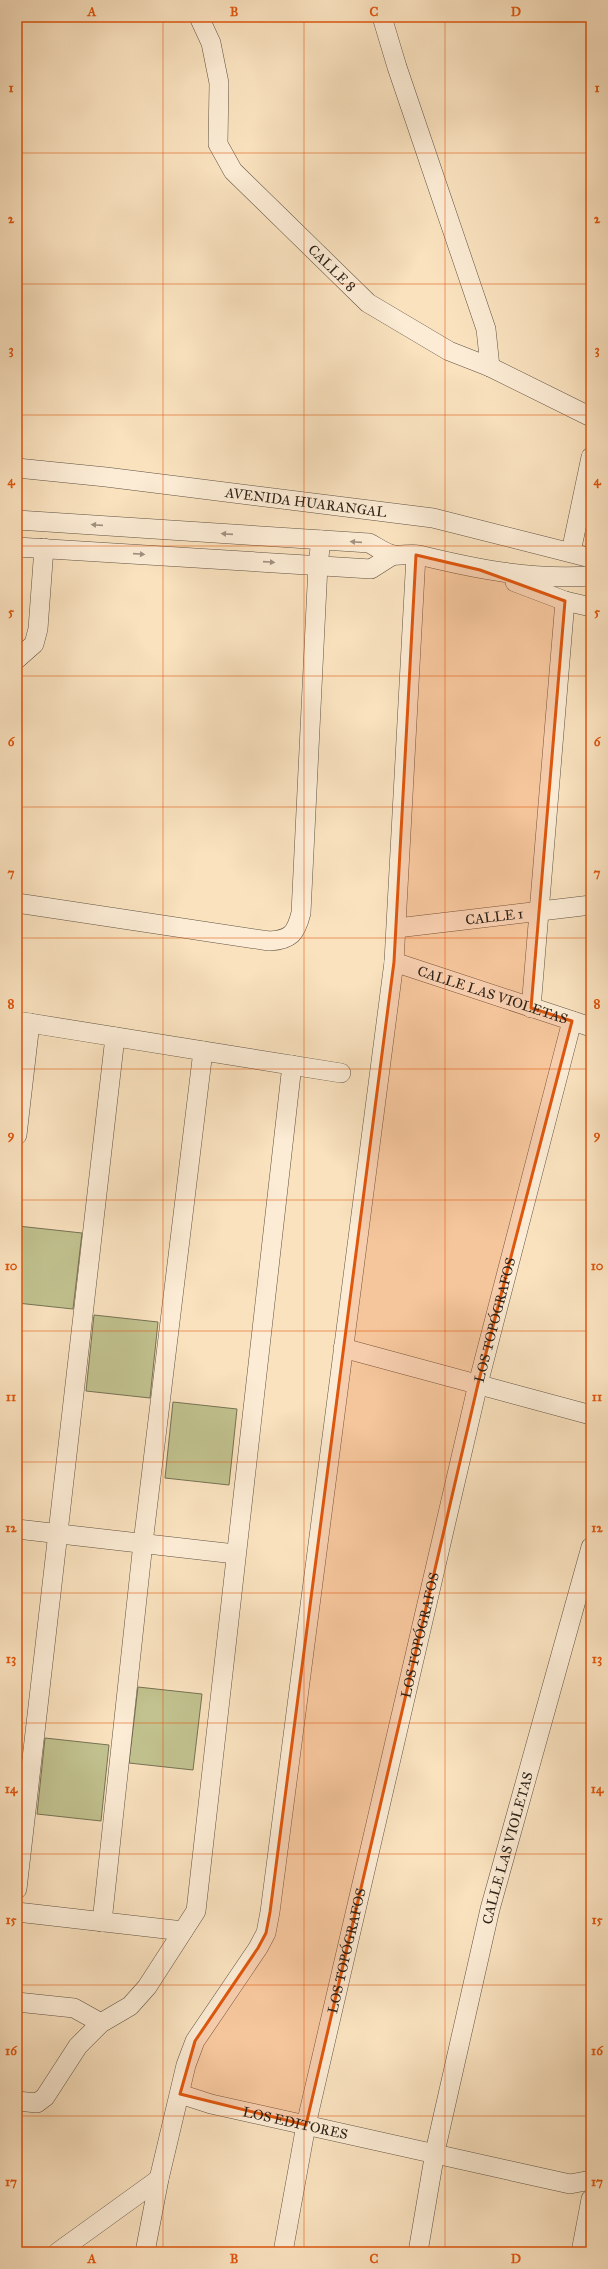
<svg xmlns="http://www.w3.org/2000/svg" width="608" height="2269" font-family="'IM FELL Great Primer',serif">
<style>
.green{fill:#c1c28f;stroke:#777254}
.lines{fill:none;stroke-linecap:round;stroke-linejoin:round}
.minor-casing{stroke:#605242;stroke-width:20}
.minor{stroke:#fcecd5;stroke-width:19}
.oneway{fill:#9f9180}
.marked{fill:#df560d;fill-opacity:0.2;stroke:#df560d;stroke-width:3;stroke-linejoin:round}
.grid{fill:none;stroke:#df560d;stroke-width:1;stroke-opacity:0.55}
.labels{text-anchor:middle;dominant-baseline:central;stroke-width:3;stroke-linejoin:round;paint-order:stroke}
.street-label{font-size:14px;fill:#2d2219;stroke:#fcecd5}
.neatline{fill:none;stroke:#df560d;stroke-width:1.5}
.grid-label{font-size:13px;text-anchor:middle;font-weight:bold;fill:#df560d}
</style>
<rect width="100%" height="100%" fill="#fae2bf"/>
<filter id="stains"><feTurbulence type="fractalNoise" baseFrequency=".005" numOctaves="4"/><feColorMatrix values="0 0 0 0 .2 0 0 0 0 .09 0 0 0 0 .02 0 0 0 .5 -.17"/></filter>
<radialGradient id="worn" r=".72"><stop offset=".6" stop-color="#630" stop-opacity="0"/><stop offset="1" stop-color="#630" stop-opacity=".3"/></radialGradient>
<g class="green">
<path d="M18,1226L82,1233L73,1309L17,1303Z"/>
<path d="M94,1315L158,1322L150,1398L86,1391Z"/>
<path d="M173,1402L237,1409L229,1485L165,1478Z"/>
<path d="M138,1687L202,1694L193,1770L129,1763Z"/>
<path d="M45,1738L109,1745L101,1821L37,1814Z"/>
</g>
<g class="lines">
<g class="minor-casing">
<g id="minor">
<path id="s1" d="M199,17L211,43L219,83L218,144L233,171L368,303L449,351L490,367L591,417"/>
<path d="M382,17L397,67L486,329L490,367"/>
<path id="s2" d="M17,468L106,477L433,518L591,558"/>
<path d="M17,520L369,543C377,547 386,554 394,555C402,556 411,553 419,555C476,569 531,580 591,576"/>
<path d="M17,547L371,569L393,555"/>
<path d="M571,552L591,457"/>
<path d="M515,582L565,601L591,607"/>
<path d="M17,659L34,644L38,629L44,548"/>
<path d="M17,903L269,941C291,940 296,933 301,913L318,565L321,540"/>
<path id="s3" d="M397,928L591,905"/>
<path id="s4" d="M394,962L591,1027"/>
<path d="M531,1008L565,601"/>
<path d="M17,1021L341,1073"/>
<path d="M17,1135L30,1023"/>
<path d="M343,1348L591,1415"/>
<path d="M17,1529L235,1554"/>
<path d="M17,1889L115,1037"/>
<path d="M17,1912L183,1931"/>
<path d="M102,1922L143,1543L203,1051"/>
<path d="M17,2002L74,2008L101,2023"/>
<path id="s5" d="M180,2094L211,2104L570,2184L591,2180"/>
<path d="M17,2101L37,2103L45,2097L78,2046L101,2023L130,2006L147,1987L196,1911L292,1065"/>
<path d="M58,2252L159,2179"/>
<path d="M145,2252L159,2179L186,2065L195,2041L258,1948L266,1933L270,1912L394,962L416,555"/>
<path id="s6" d="M283,2252L306,2125L478,1384L572,1021"/>
<path id="s7" d="M418,2252L435,2152L490,1909L591,1547"/>
<path d="M581,2252L591,2199"/>
</g>
</g>
<use href="#minor" class="minor"/>
</g>
<defs><path id="oneway-solid" d="M-6-.8H1V-3.2L6.5 0L1 3.2V.8H-6Z"/></defs>
<g class="oneway">
<use href="#oneway-solid" transform="translate(97 525) rotate(-176)"/>
<use href="#oneway-solid" transform="translate(227 534) rotate(-176)"/>
<use href="#oneway-solid" transform="translate(356 542) rotate(-176)"/>
<use href="#oneway-solid" transform="translate(139 554) rotate(4)"/>
<use href="#oneway-solid" transform="translate(269 562) rotate(4)"/>
</g>
<path class="marked" d="M416,555L480,570L565,601L531,1008L572,1021L478,1384L306,2125L180,2094L195,2041L258,1948L266,1933L270,1912L394,962Z"/>
<path class="grid" d="M163,17V2252M304,17V2252M445,17V2252M17,153H591M17,284H591M17,415H591M17,546H591M17,676H591M17,807H591M17,938H591M17,1069H591M17,1200H591M17,1331H591M17,1462H591M17,1593H591M17,1723H591M17,1854H591M17,1985H591M17,2116H591"/>
<g class="labels">
<g class="street-label">
<text stroke="none"><textPath href="#s1" startOffset="300">CALLE 8</textPath></text>
<text stroke="none"><textPath href="#s2" startOffset="291">AVENIDA HUARANGAL</textPath></text>
<text stroke="none"><textPath href="#s3" startOffset="98">CALLE 1</textPath></text>
<text stroke="none"><textPath href="#s4" startOffset="104">CALLE LAS VIOLETAS</textPath></text>
<text stroke="none"><textPath href="#s6" startOffset="956">LOS TOPÓGRAFOS</textPath></text>
<text stroke="none"><textPath href="#s6" startOffset="632">LOS TOPÓGRAFOS</textPath></text>
<text stroke="none"><textPath href="#s7" startOffset="414">CALLE LAS VIOLETAS</textPath></text>
<text stroke="none"><textPath href="#s6" startOffset="308">LOS TOPÓGRAFOS</textPath></text>
<text stroke="none"><textPath href="#s5" startOffset="119">LOS EDITORES</textPath></text>
</g>
</g>
<rect width="608" height="2269" fill="none" stroke="#fae2bf" stroke-width="44"/>
<rect x="22" y="22" width="564" height="2225" class="neatline"/>
<g class="grid-label">
<text x="92" y="16">A</text>
<text x="234" y="16">B</text>
<text x="374" y="16">C</text>
<text x="516" y="16">D</text>
<text x="11" y="92">1</text>
<text x="597" y="92">1</text>
<text x="11" y="223">2</text>
<text x="597" y="223">2</text>
<text x="11" y="354">3</text>
<text x="597" y="354">3</text>
<text x="11" y="485">4</text>
<text x="597" y="485">4</text>
<text x="11" y="616">5</text>
<text x="597" y="616">5</text>
<text x="11" y="746">6</text>
<text x="597" y="746">6</text>
<text x="11" y="877">7</text>
<text x="597" y="877">7</text>
<text x="11" y="1008">8</text>
<text x="597" y="1008">8</text>
<text x="11" y="1139">9</text>
<text x="597" y="1139">9</text>
<text x="11" y="1270">10</text>
<text x="597" y="1270">10</text>
<text x="11" y="1401">11</text>
<text x="597" y="1401">11</text>
<text x="11" y="1532">12</text>
<text x="597" y="1532">12</text>
<text x="11" y="1663">13</text>
<text x="597" y="1663">13</text>
<text x="11" y="1793">14</text>
<text x="597" y="1793">14</text>
<text x="11" y="1924">15</text>
<text x="597" y="1924">15</text>
<text x="11" y="2055">16</text>
<text x="597" y="2055">16</text>
<text x="11" y="2186">17</text>
<text x="597" y="2186">17</text>
<text x="92" y="2263">A</text>
<text x="234" y="2263">B</text>
<text x="374" y="2263">C</text>
<text x="516" y="2263">D</text>
</g>
<rect width="100%" height="100%" filter="url(#stains)"/>
<rect width="100%" height="100%" fill="url(#worn)"/>
</svg>
